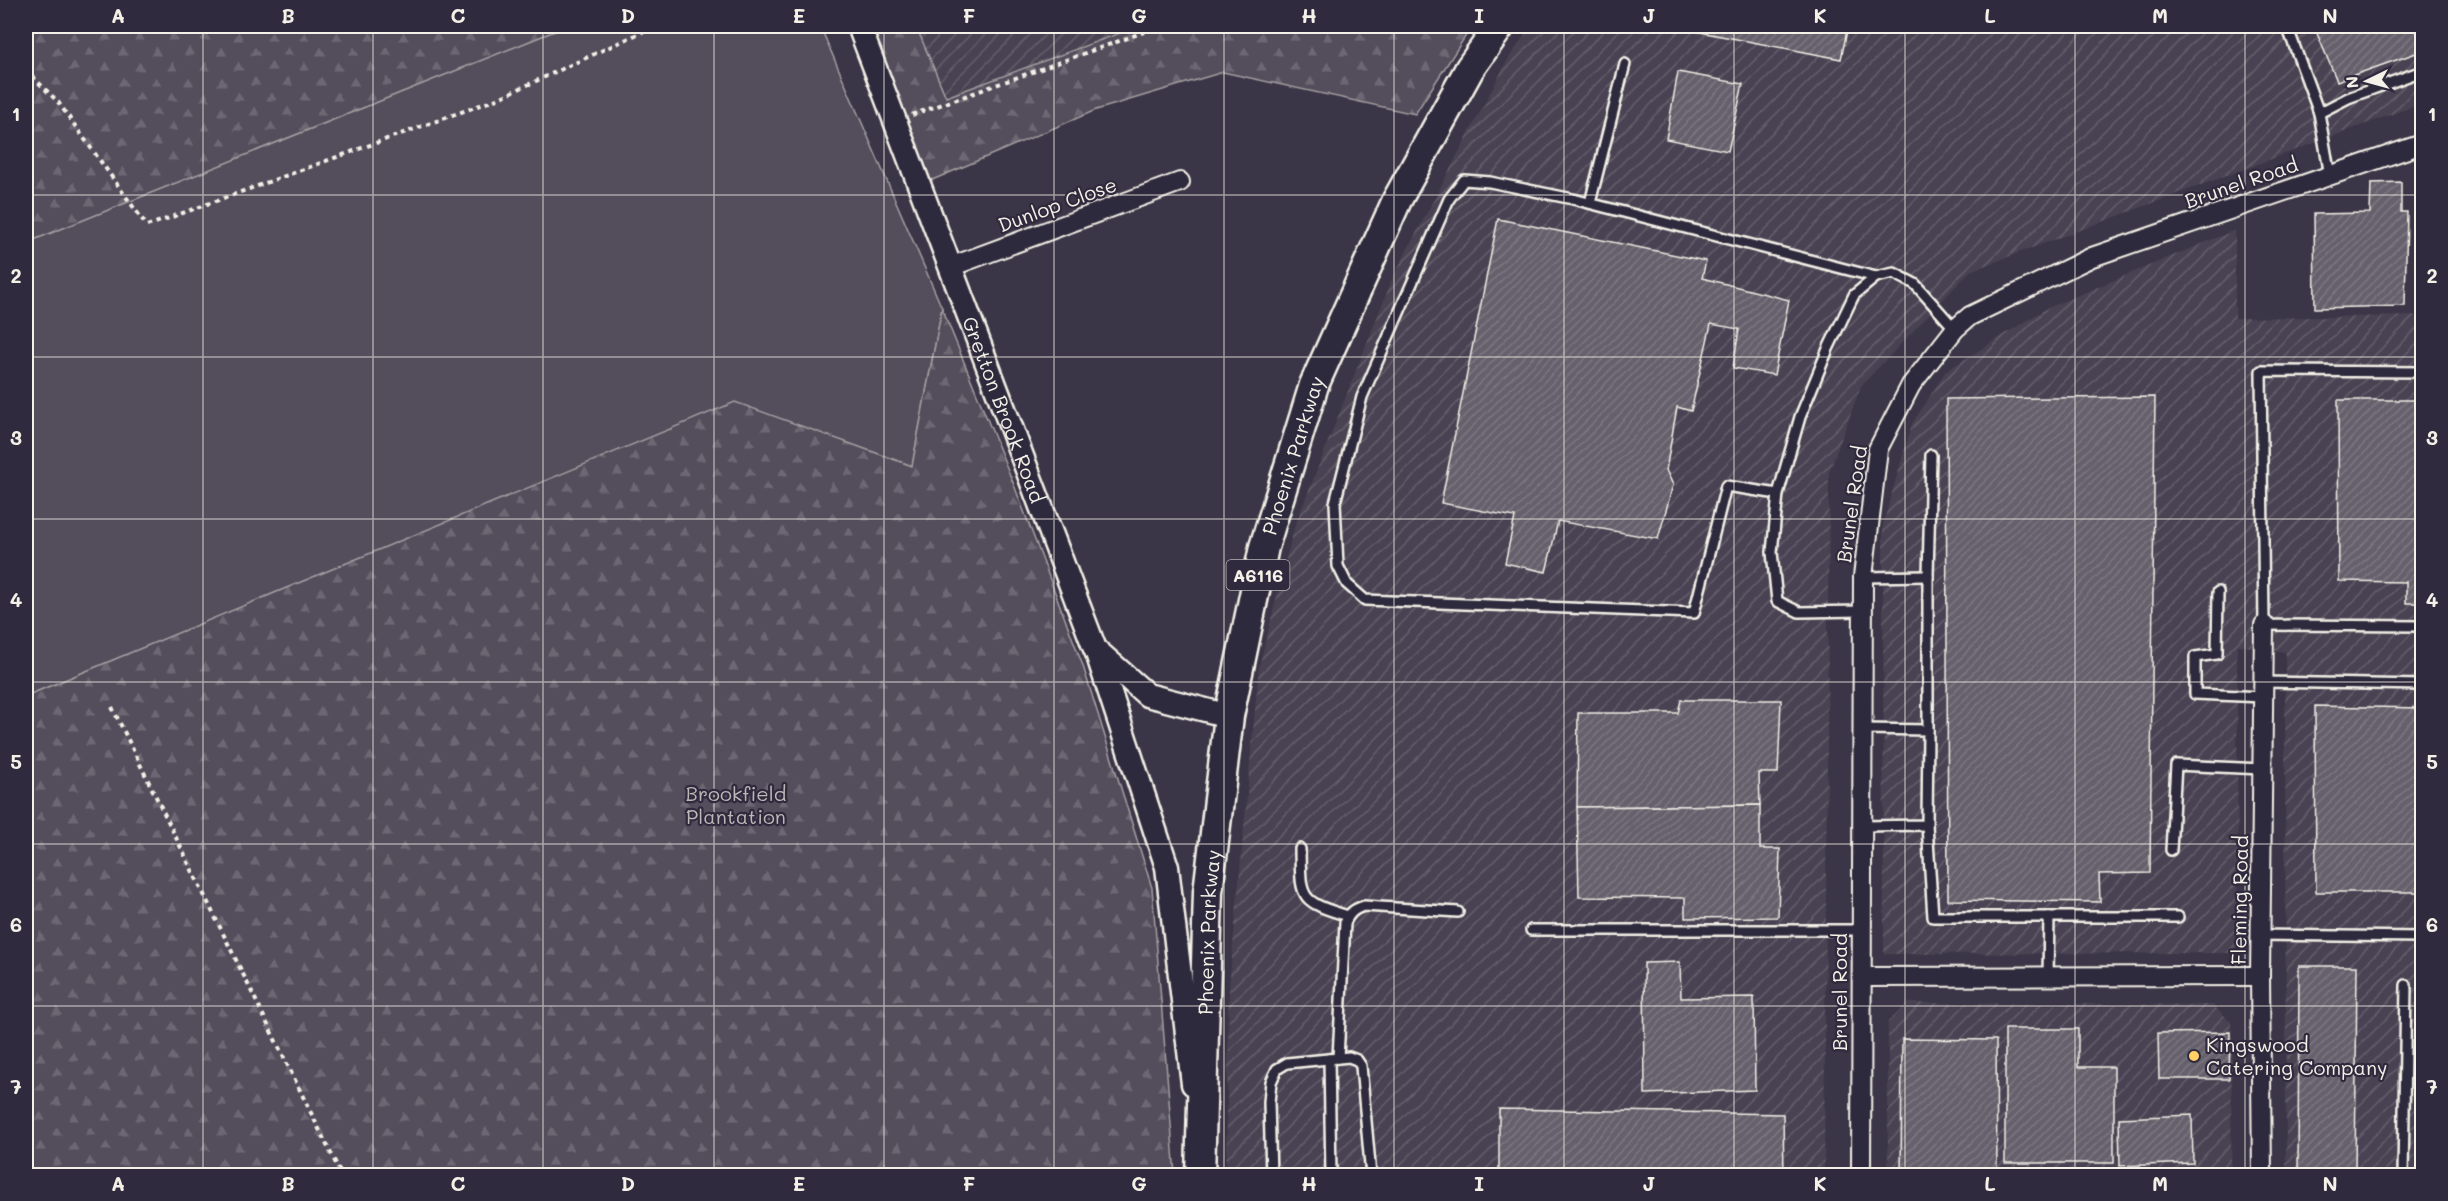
<svg xmlns="http://www.w3.org/2000/svg" width="2448" height="1201" font-family="Mali,sans-serif">
<style>
.industrial{fill:url(#industrial-furrows)}
.green{fill:#534e5c;stroke:#a4a0a2;stroke-width:1.5}
.forest{fill:url(#forest-firs);stroke:#a4a0a2;stroke-width:1.5}
.building{fill:url(#building-hatch);stroke:#f4f1e8;stroke-width:1.5}
.lines{fill:none;stroke-linecap:round;stroke-linejoin:round}
.service-casing{stroke:#f4f1e8;stroke-width:14}
.minor-casing{stroke:#f4f1e8;stroke-width:22}
.tertiary-casing{stroke:#f4f1e8;stroke-width:27}
.primary-casing{stroke:#f4f1e8;stroke-width:33}
.path{stroke:#f4f1e8;stroke-width:4;stroke-dasharray:4.5 4.5;stroke-linecap:butt}
.service{stroke:#2f2a3d;stroke-width:9}
.minor{stroke:#2f2a3d;stroke-width:18}
.tertiary{stroke:#2f2a3d;stroke-width:22}
.primary{stroke:#2f2a3d;stroke-width:28}
.grid{fill:none;stroke:#f4f1e8;stroke-width:1.5;stroke-opacity:0.55}
.poi-dot{fill:#ffd166;stroke:#2f2a3d;stroke-width:2}
.labels{text-anchor:middle;dominant-baseline:central;stroke-width:4.5;stroke-linejoin:round;paint-order:stroke}
.shield{fill:#2f2a3d;stroke:#b9b5b5;stroke-width:1.5}
.shield-label{font-size:18px;font-weight:bold;fill:#f4f1e8}
.street-label{font-size:20px;fill:#f4f1e8;stroke:#2f2a3d}
.park-label{font-size:20px;fill:#bcb8b7;stroke:#2f2a3d}
.poi-label{font-size:20px;fill:#f4f1e8;stroke:#2f2a3d;text-anchor:start}
.neatline{fill:none;stroke:#f4f1e8;stroke-width:2}
.grid-label{font-size:20px;text-anchor:middle;font-weight:bold;fill:#f4f1e8}
</style>
<defs>
<pattern id="industrial-furrows" width="10" height="10" patternUnits="userSpaceOnUse" patternTransform="scale(1.5)"><rect width="10" height="10" fill="#484352"/><path d="M-1 1l2-2M0 10L10 0M9 11l2-2" fill="none" stroke="#635f6b"/></pattern>
<pattern id="forest-firs" width="22" height="20" patternUnits="userSpaceOnUse" patternTransform="scale(1.5)"><rect width="22" height="20" fill="#534e5c"/><path d="M5 1l3.5 6h-7zM16 11l3.5 6h-7z" fill="#6c6873"/></pattern>
<pattern id="building-hatch" width="6" height="6" patternUnits="userSpaceOnUse" patternTransform="scale(1.5)"><rect width="6" height="6" fill="#65616c"/><path d="M-1 1l2-2M0 6l6-6M5 7l2-2" fill="none" stroke="#7c7881"/></pattern>
</defs>
<rect width="100%" height="100%" fill="#3b3647"/>
<filter id="ink" filterUnits="userSpaceOnUse"><feTurbulence type="fractalNoise" baseFrequency=".0167" numOctaves="2"/><feDisplacementMap in="SourceGraphic" scale="12" xChannelSelector="R" yChannelSelector="G"/><feConvolveMatrix kernelMatrix="1 2 1 2 8 2 1 2 1" color-interpolation-filters="sRGB"/></filter>
<g filter="url(#ink)">
<g class="industrial">
<path d="M916,26H1147L947,100Z"/>
<path d="M1531,26H2422V103L1970,271L1861,386L1829,472L1824,1175L1226,1176L1229,988L1259,667L1294,528L1393,277L1507,61Z"/>
<path d="M2235,230V318L2422,316V1175H2286L2285,652L2237,645L2238,953L1884,954L1883,524L1912,424L1946,371L2045,309Z"/>
<path d="M1908,1003L2213,1005L2232,1023L2231,1175L1888,1176V1022Z"/>
</g>
<path class="green" d="M567,26H820L942,308L912,466L735,403L26,696V243Z"/>
<g class="forest">
<path d="M26,26H567L26,243Z"/>
<path d="M870,26H916L946,97L1139,26H1472L1415,114L1223,72L1096,110L930,181L901,114Z"/>
<path d="M942,308L1014,485L1083,666L1152,888L1175,1175H26V696L735,402L912,466Z"/>
</g>
<g class="building">
<path d="M1669,26H1848L1841,59Z"/>
<path d="M2328,26H2422V51L2337,81L2316,31Z"/>
<path d="M1678,72L1743,84L1728,151L1666,139Z"/>
<path d="M2401,182V212H2407L2405,306L2315,308L2314,214L2370,213L2371,183Z"/>
<path d="M1498,219L1706,261L1702,278L1789,300L1774,375L1733,368L1739,329L1711,324L1691,411L1677,407L1666,470L1673,485L1658,539L1558,521L1546,572L1505,563L1515,517L1441,503Z"/>
<path d="M2155,397L2150,873L2099,874L2100,902L1948,900L1946,399Z"/>
<path d="M2338,400H2422V603H2406V582L2339,581Z"/>
<path d="M1681,700H1781L1778,773H1759L1760,805L1577,807L1578,713H1678Z"/>
<path d="M2315,706L2422,708V892H2316Z"/>
<path d="M1760,805V849H1780L1778,917L1685,918V898L1579,897L1577,807Z"/>
<path d="M1680,962L1681,998L1754,997L1755,1090L1645,1094L1644,963Z"/>
<path d="M2299,966H2357L2355,1176H2298Z"/>
<path d="M2005,1029H2078V1067H2114V1163H2005Z"/>
<path d="M2230,1032L2229,1079H2159L2158,1033Z"/>
<path d="M1902,1039L1996,1040L1997,1174L1901,1176Z"/>
<path d="M1499,1109L1783,1114L1784,1176H1499Z"/>
<path d="M2192,1115L2193,1163L2120,1166L2119,1118Z"/>
</g>
<g class="lines">
<g class="service-casing">
<g id="service">
<path d="M2287,26L2319,113"/>
<path d="M2330,176L2319,113L2348,98L2422,71"/>
<path d="M1590,203L1625,64"/>
<path d="M2422,372L2261,371L2264,625L2422,626"/>
<path d="M1778,494L1726,486L1694,613L1365,600L1347,584L1338,566L1335,503L1362,397L1449,199L1464,180L1490,182L1573,199L1876,277"/>
<path d="M1863,577L1928,576"/>
<path d="M2218,592L2217,654L2195,657V694L2263,697"/>
<path d="M1863,611L1799,612L1777,601L1772,552L1778,494L1800,417L1828,349L1854,295L1876,277L1894,273L1915,284L1955,329"/>
<path d="M2263,682L2422,685"/>
<path d="M1863,729L1928,730L1927,825L1863,826"/>
<path d="M1928,730V576L1931,455"/>
<path d="M1927,825L1933,917H2178"/>
<path d="M1300,849C1301,898 1298,901 1348,916"/>
<path d="M2171,850L2176,765L2262,769"/>
<path d="M1531,930H1862"/>
<path d="M2261,935L2422,937"/>
<path d="M2048,976L2049,917"/>
<path d="M1338,1058L1345,923C1349,913 1354,909 1364,906L1458,912"/>
<path d="M1329,1059L1331,1176"/>
<path d="M1271,1176L1269,1102L1271,1082L1277,1069L1287,1063L1349,1057L1357,1060L1361,1066L1371,1176"/>
<path d="M2403,1176L2406,985"/>
</g>
</g>
<g class="minor-casing">
<g id="minor">
<path d="M950,267L1180,182"/>
<path d="M1863,977L2260,976"/>
<path d="M1861,1176L1863,577L1878,449L1911,385L1955,329L1970,316L2092,257L2422,144"/>
<path d="M2262,1176L2260,976L2264,625"/>
</g>
</g>
<g class="tertiary-casing">
<g id="tertiary">
<path id="s1" d="M859,26L1095,649L1147,695L1229,716"/>
<path d="M1096,650L1167,867L1193,1084"/>
</g>
</g>
<g class="primary-casing">
<g id="primary">
<path id="s2" d="M1200,1176L1208,892L1229,716L1264,547L1314,385L1397,200L1470,68L1500,26"/>
</g>
</g>
<g class="path">
<path d="M26,70L58,102L147,226L497,99L655,26"/>
<path d="M912,115L1161,26"/>
<path d="M112,707L342,1176"/>
</g>
<use href="#service" class="service"/>
<use href="#minor" class="minor"/>
<use href="#tertiary" class="tertiary"/>
<use href="#primary" class="primary"/>
</g>
</g>
<path class="grid" d="M203,26V1176M373,26V1176M543,26V1176M714,26V1176M884,26V1176M1054,26V1176M1224,26V1176M1394,26V1176M1564,26V1176M1734,26V1176M1905,26V1176M2075,26V1176M2245,26V1176M26,195H2422M26,357H2422M26,519H2422M26,682H2422M26,844H2422M26,1006H2422"/>
<circle class="poi-dot" cx="2194" cy="1056" r="6"/>
<g class="labels">
<rect class="shield" x="1226.5" y="560" width="63" height="30" rx="4.5"/>
<g class="shield-label">
<text x="1258" y="575">A6116</text>
</g>
<g class="street-label">
<text transform="translate(2241 182) rotate(-19)">Brunel Road</text>
<text transform="translate(1057 204) rotate(-20)">Dunlop Close</text>
<text stroke="none"><textPath href="#s1" startOffset="410">Gretton Brook Road</textPath></text>
<text stroke="none"><textPath href="#s2" startOffset="730">Phoenix Parkway</textPath></text>
<text transform="translate(1851 504) rotate(-82)">Brunel Road</text>
<text transform="translate(2239 900) rotate(-89)">Fleming Road</text>
<text stroke="none"><textPath href="#s2" startOffset="244">Phoenix Parkway</textPath></text>
<text transform="translate(1839 992) rotate(-90)">Brunel Road</text>
</g>
<g class="park-label">
<text x="736" y="793">Brookfield<tspan x="736" dy="23">Plantation</tspan></text>
</g>
<g class="poi-label">
<text x="2206" y="1044">Kingswood<tspan x="2206" dy="23">Catering Company</tspan></text>
</g>
</g>
<rect width="2448" height="1201" fill="none" stroke="#2f2a3d" stroke-width="66"/>
<g transform="translate(2367 81) rotate(265)" stroke="#2f2a3d" stroke-width="4.5" paint-order="stroke">
<path d="M0-4.5L10 22L0 15L-10 22Z" fill="#f4f1e8"/>
<text y="-9" font-size="16" font-weight="bold" text-anchor="middle" fill="#f4f1e8">N</text>
</g>
<rect x="33" y="33" width="2382" height="1135" class="neatline"/>
<g class="grid-label">
<text x="118" y="23">A</text>
<text x="288" y="23">B</text>
<text x="458" y="23">C</text>
<text x="628" y="23">D</text>
<text x="799" y="23">E</text>
<text x="969" y="23">F</text>
<text x="1139" y="23">G</text>
<text x="1309" y="23">H</text>
<text x="1479" y="23">I</text>
<text x="1649" y="23">J</text>
<text x="1820" y="23">K</text>
<text x="1990" y="23">L</text>
<text x="2160" y="23">M</text>
<text x="2330" y="23">N</text>
<text x="16" y="121">1</text>
<text x="2432" y="121">1</text>
<text x="16" y="283">2</text>
<text x="2432" y="283">2</text>
<text x="16" y="445">3</text>
<text x="2432" y="445">3</text>
<text x="16" y="607">4</text>
<text x="2432" y="607">4</text>
<text x="16" y="769">5</text>
<text x="2432" y="769">5</text>
<text x="16" y="932">6</text>
<text x="2432" y="932">6</text>
<text x="16" y="1094">7</text>
<text x="2432" y="1094">7</text>
<text x="118" y="1191">A</text>
<text x="288" y="1191">B</text>
<text x="458" y="1191">C</text>
<text x="628" y="1191">D</text>
<text x="799" y="1191">E</text>
<text x="969" y="1191">F</text>
<text x="1139" y="1191">G</text>
<text x="1309" y="1191">H</text>
<text x="1479" y="1191">I</text>
<text x="1649" y="1191">J</text>
<text x="1820" y="1191">K</text>
<text x="1990" y="1191">L</text>
<text x="2160" y="1191">M</text>
<text x="2330" y="1191">N</text>
</g>
</svg>
